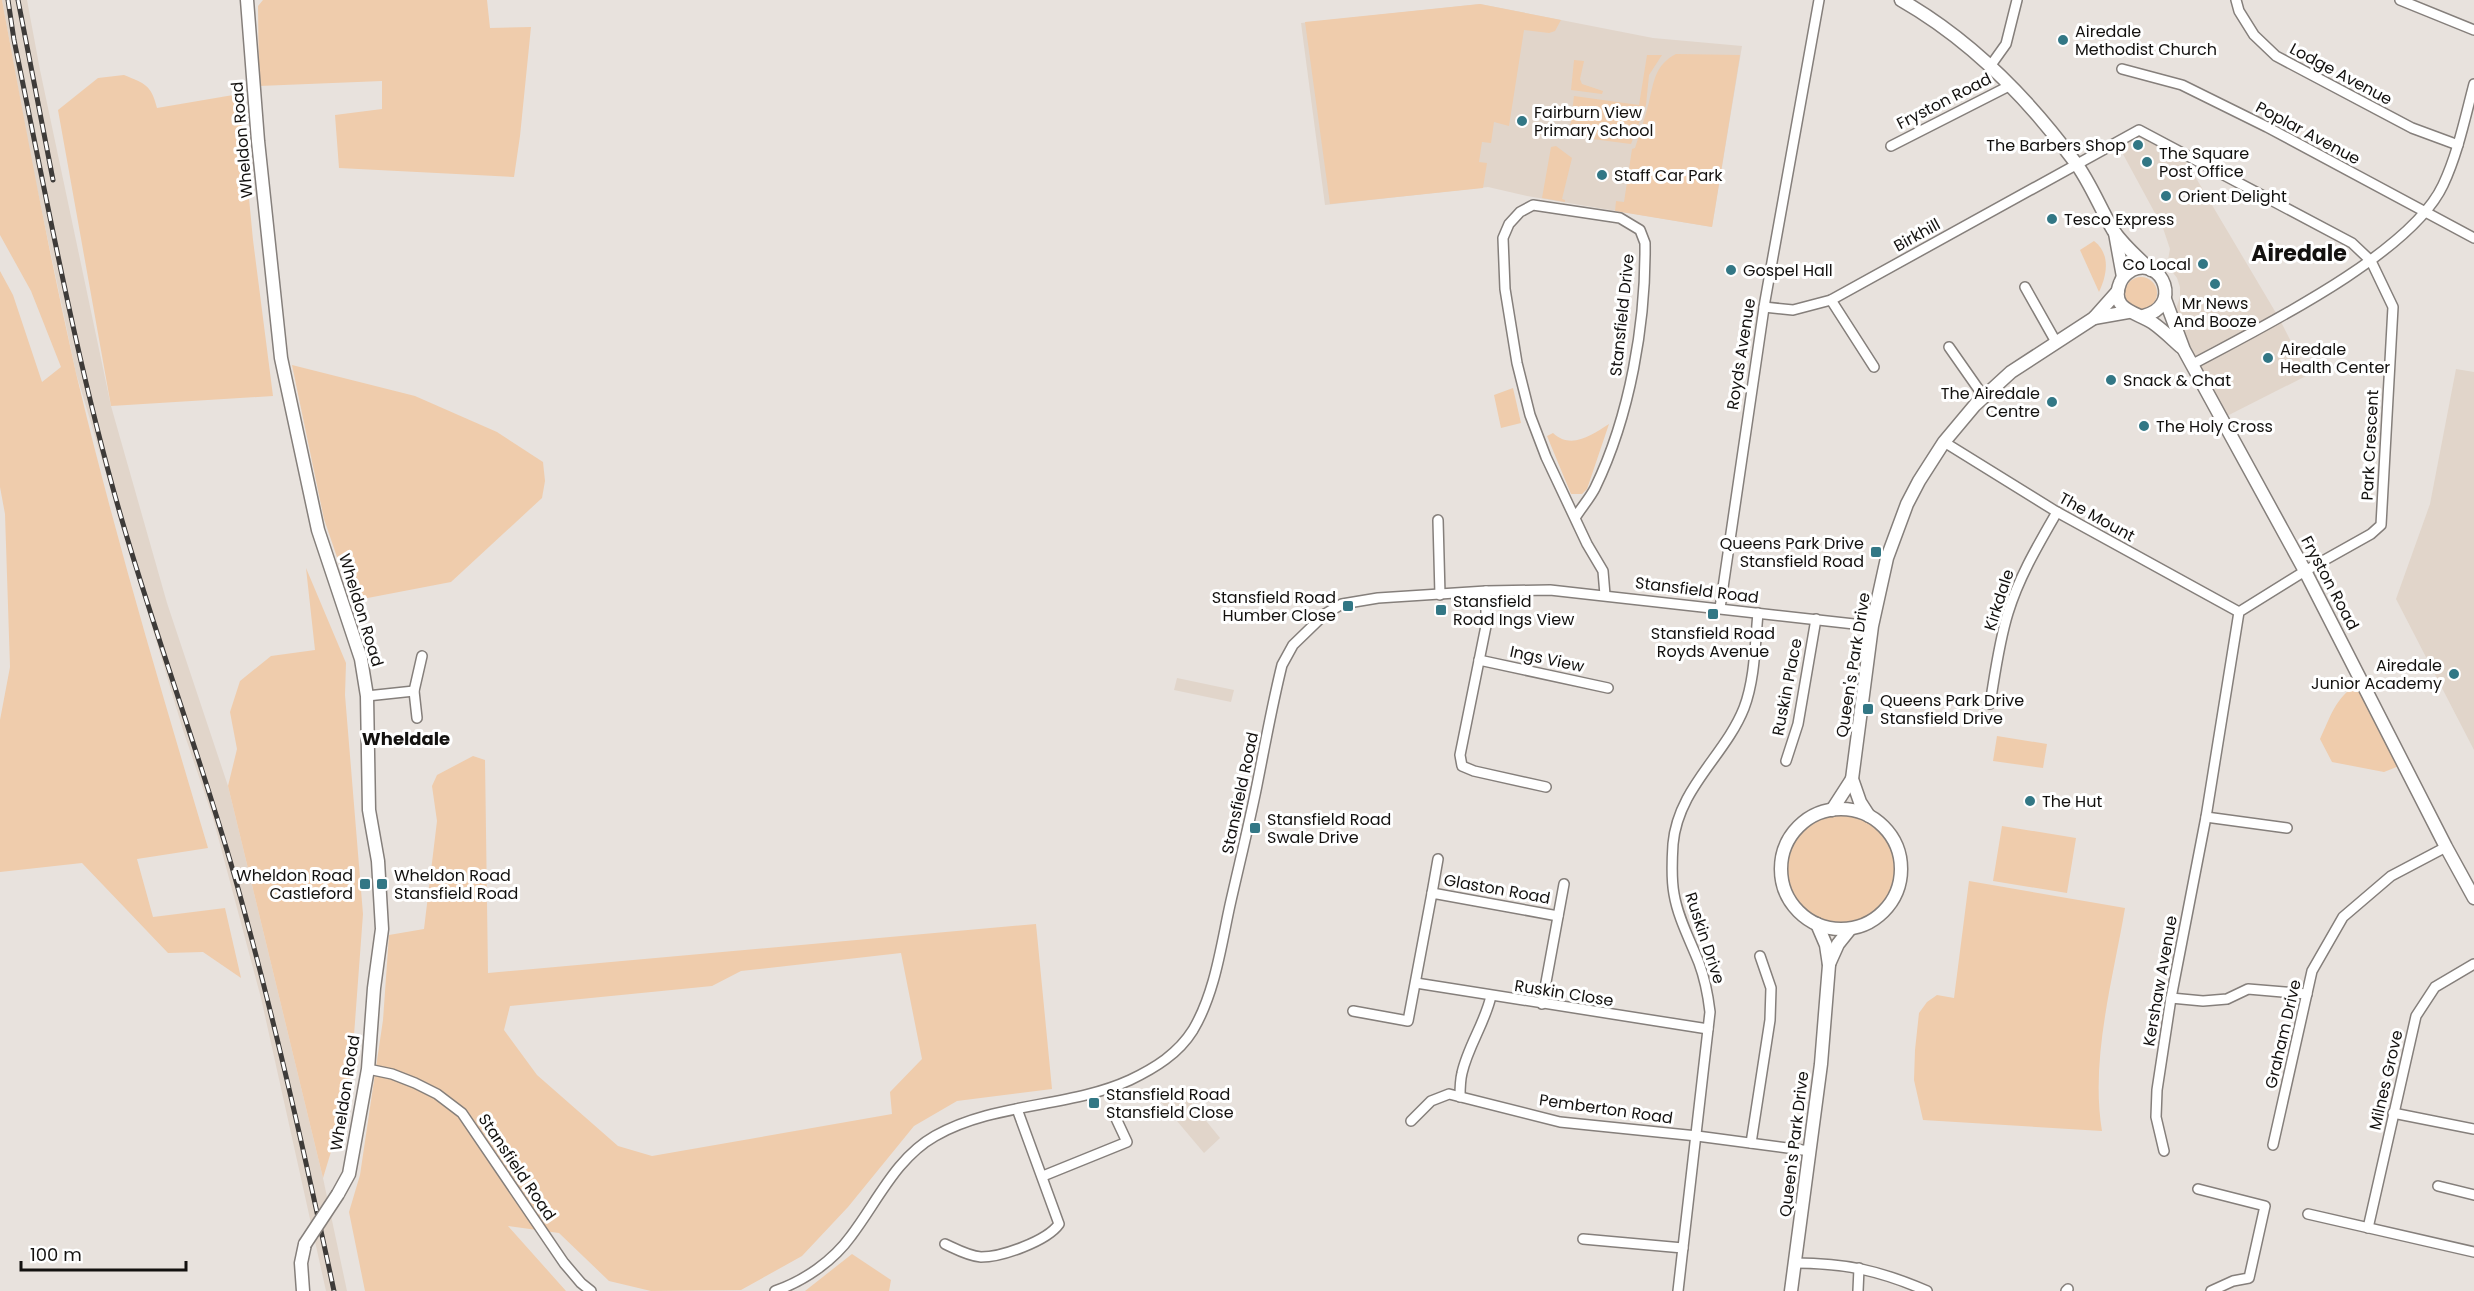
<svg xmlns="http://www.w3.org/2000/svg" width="2474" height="1291" font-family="Poppins,sans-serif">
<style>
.built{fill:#e1d5ca}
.green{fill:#efccac;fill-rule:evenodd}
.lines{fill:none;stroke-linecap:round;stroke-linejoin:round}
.minor-casing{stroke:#857f7b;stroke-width:12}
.tertiary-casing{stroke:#857f7b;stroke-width:15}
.minor{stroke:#fff;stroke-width:9}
.tertiary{stroke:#fff;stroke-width:12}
.rail-casing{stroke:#3e3b39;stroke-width:5}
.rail{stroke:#fff;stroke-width:3;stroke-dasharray:9;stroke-linecap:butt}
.tertiary-bridge-casing{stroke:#857f7b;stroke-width:15;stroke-linecap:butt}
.tertiary-bridge{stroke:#fff;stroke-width:12}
.poi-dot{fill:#327785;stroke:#fff;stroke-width:2}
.labels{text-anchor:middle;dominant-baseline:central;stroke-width:6;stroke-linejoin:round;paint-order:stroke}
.poi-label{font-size:16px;fill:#13110f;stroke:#fff;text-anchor:start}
.street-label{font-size:16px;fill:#13110f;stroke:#fff}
.neighbourhood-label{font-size:18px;font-weight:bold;fill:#13110f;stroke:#fff}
.district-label{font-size:22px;font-weight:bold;fill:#13110f;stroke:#fff}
</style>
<rect width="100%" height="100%" fill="#e8e2dd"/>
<g class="built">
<path d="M2,0H27L40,70L111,406L167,603L228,786L323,1178L347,1291H326L261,998L213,818L183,730L76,373L31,160Z"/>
<path d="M1480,4L1653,38L1742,46L1712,227L1527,196L1488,187L1325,205L1301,23Z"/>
<path d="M2139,130L2180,151L2279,318L2308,375L2223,418L2173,318L2180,297V287L2177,278L2167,265L2170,249L2163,228L2117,143Z"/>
<path d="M2456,369L2474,372V750L2396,599L2430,504Z"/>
<path d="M1177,678L1234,690L1231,702L1174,690Z"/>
<path d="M1181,1090L1220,1138L1204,1153L1161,1102Z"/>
</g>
<g class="green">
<path d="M0,0H2C25,125 48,249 76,373C114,533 161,690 208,848L137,859L153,917L225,908L241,978L203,952L168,953L82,863L0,872V720L10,667L5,514L0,487V271L13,295L42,382L61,367L31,291L0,235Z"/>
<path d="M263,0H487L490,28L531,27L520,136L514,177L339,168L335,115L382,109V81L259,86L258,6Z"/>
<path d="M1480,4L1561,20L1555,31L1549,33L1524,30L1509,126L1494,122L1491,143L1482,142L1479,162L1487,163L1483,188L1330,204L1305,22Z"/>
<path d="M1676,54L1740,55L1712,227L1615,211L1616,201L1624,202L1632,149L1635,148C1640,133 1645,117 1649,102C1654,81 1655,65 1676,54Z"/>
<path d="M1647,55H1662L1649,75L1646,105L1631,144L1569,136L1574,96L1639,105Z"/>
<path d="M1574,60L1584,61L1580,79L1582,84L1603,91L1602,94L1571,90Z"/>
<path d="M124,75C145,84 151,84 157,108L239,94L253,240L273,396L111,406L58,110L98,78Z"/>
<path d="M1556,146L1572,158L1562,199L1565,200V202L1542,198L1551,147Z"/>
<path d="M2094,241C2111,254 2107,275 2099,292L2080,250Z"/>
<circle cx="2141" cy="293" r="16"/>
<path d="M292,365L415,396L497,432L543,462L545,481L542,498L451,582L352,601L324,519Z"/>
<path d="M1513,388L1521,423L1501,428L1494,395Z"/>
<path d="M1609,424L1587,489L1582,494H1571L1547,436L1553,433C1571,450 1592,435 1609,424Z"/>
<path d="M306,568L346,663L345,695L363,914L350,1089L323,1178L228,786L237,749L230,712L240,681L271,656L315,650Z"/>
<path d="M2357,685L2399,766L2384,772L2332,762L2320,739C2330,718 2336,696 2357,685Z"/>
<path d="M1997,736L2047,744L2043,768L1993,761Z"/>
<path d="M473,756L485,760L488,973L1036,924L1052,1089L957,1101L914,1126L848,1207L802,1256L741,1290L651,1291L609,1281L559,1233L508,1226L566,1291H365L349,1212L360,1175L383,1020L389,935L424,929L437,821L432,786L437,775ZM901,953L922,1059L890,1092L892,1114L652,1156L618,1146L537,1075L504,1030L510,1006L712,986L741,971Z"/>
<circle cx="1841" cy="869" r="54"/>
<path d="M2002,826L2076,838L2067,893L1993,881Z"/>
<path d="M1969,881L2125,908C2113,980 2090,1059 2102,1131L1923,1120L1914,1080L1915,1050L1919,1013L1927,1002L1937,995L1954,998Z"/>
<path d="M852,1254L891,1280L889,1291H805Z"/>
</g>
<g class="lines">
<g class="minor-casing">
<g id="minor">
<path d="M2236,0L2239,11L2254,35L2276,56L2412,128L2458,145"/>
<path d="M2400,0L2474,30"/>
<path d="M1991,65L2006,44L2017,0"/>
<path d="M2122,69L2182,85L2267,127L2474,238"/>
<path d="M1891,146L2011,85"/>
<path d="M2025,287L2056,342"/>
<path d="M1831,300L1874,367"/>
<path d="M1764,307L1793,310L1831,300L2139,130L2352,243L2371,261L2393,307L2381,525L2371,534L2305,571L2239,612L2206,817L2171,998L2157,1090L2156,1117L2164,1151"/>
<path d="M1949,347L1984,397"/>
<path d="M2193,364C2260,328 2411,254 2443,185C2458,153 2465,118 2474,84"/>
<path d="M1944,442L2057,512L2239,612"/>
<path d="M1575,518C1581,508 1590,498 1595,488C1630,416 1646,323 1645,243L1640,230L1620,218L1533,205L1520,212L1509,224L1503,238L1505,289L1517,363L1530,415L1546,457L1587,544L1603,571L1605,595"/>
<path d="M1438,520L1440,595"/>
<path d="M1486,591V626L1460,755L1462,766L1474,771L1546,787"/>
<path d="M1720,608L1765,301L1819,0"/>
<path d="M1479,660L1608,688"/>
<path d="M367,696L414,691"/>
<path d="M1990,704C1995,674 1999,642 2008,613C2019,577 2038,545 2057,512"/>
<path d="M417,718L414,691L422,656"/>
<path d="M1786,761L1798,724L1816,619"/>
<path d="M2206,817L2287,828"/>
<path d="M1432,893L1438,859"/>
<path d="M1416,983L1708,1029"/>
<path d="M2171,998L2203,1001L2227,999L2248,989L2307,994"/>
<path d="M1542,1004L1564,884"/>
<path d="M1353,1011L1408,1021L1432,893L1558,916"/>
<path d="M368,1069L392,1074L415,1083L437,1094L462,1113L564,1263L581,1283L591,1291"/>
<path d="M1460,1097C1460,1089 1460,1081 1462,1073C1468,1046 1485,1023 1491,996"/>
<path d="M2393,1113L2474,1129"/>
<path d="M1411,1121L1431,1101L1449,1094L1560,1122L1697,1136L1810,1151"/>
<path d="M1751,1143L1770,1020L1771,988L1760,956"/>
<path d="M2273,1145L2312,971L2343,917L2391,876L2446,847"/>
<path d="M1043,1176L1127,1142L1113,1112"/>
<path d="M2438,1186L2474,1195"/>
<path d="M2198,1189L2265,1206L2249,1278L2233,1281L2211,1291"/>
<path d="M2308,1214L2474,1252"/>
<path d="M2368,1228L2416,1016L2435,987L2474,964"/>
<path d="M1583,1239L1683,1248"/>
<path d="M945,1244C956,1249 968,1256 981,1257C1002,1257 1047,1241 1059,1224L1017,1109"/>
<path d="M1795,1263C1846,1263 1881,1271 1927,1291"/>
<path d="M775,1291C804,1281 833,1261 851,1236C877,1202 896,1158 935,1136C995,1102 1069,1108 1130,1080C1155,1068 1178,1054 1193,1030C1215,993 1221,946 1230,905C1239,865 1249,825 1257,785C1265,745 1272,705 1282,665L1293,645L1325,614L1342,604L1378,598L1486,591L1550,590L1872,626"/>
<path d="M1678,1291L1710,1012C1708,995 1705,979 1699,963C1690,940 1678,918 1674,894C1671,878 1672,860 1673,844C1678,788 1725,756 1744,708C1755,679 1755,644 1758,613"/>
<path d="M1858,1291L1859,1268"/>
<path d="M2066,1291L2068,1289"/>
</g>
</g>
<g class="tertiary-casing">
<g id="tertiary">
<path d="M247,0L258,141L281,358L318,530L361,659L367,696L369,810L378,861L382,929L374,988L368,1069L349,1174L338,1194"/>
<path d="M1901,0C1971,40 2027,97 2075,162C2090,182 2100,208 2113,230C2123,245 2138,258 2151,270"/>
<path d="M2115,233L2123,277"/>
<path d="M2165,299L2184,350L2305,571L2446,847L2474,898"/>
<path d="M2143,316C2183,307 2163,256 2132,270C2127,273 2122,277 2120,283C2109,311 2138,312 2153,323C2163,330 2172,339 2181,347"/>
<path d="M2094,318L2128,312"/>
<circle cx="1841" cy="869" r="60"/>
<path d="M1832,810L1852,779"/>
<path d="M1869,816L1860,802L1852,779L1872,626L1887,558L1907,504L1919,481L1944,442L1975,405L2011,372L2094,318L2118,291"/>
<path d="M1829,964L1838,944L1850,929"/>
<path d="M303,1291L301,1263L305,1244"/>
<path d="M1791,1291L1821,1064L1829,965L1826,945L1817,924"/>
</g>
</g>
<use href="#minor" class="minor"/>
<use href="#tertiary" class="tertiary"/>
<g class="rail-casing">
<g id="rail">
<path d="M8,0L14,40C48,205 78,372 126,534C160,648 201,760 234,874C273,1012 304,1151 334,1291"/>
<path d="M18,0L53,180"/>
</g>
</g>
<use href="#rail" class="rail"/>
<g class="tertiary-bridge-casing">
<path id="tertiary-bridge" d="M305,1244L338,1194"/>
</g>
<use href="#tertiary-bridge" class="tertiary-bridge"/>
</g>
<g class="poi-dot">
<circle cx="2063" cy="40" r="6"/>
<circle cx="1522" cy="121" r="6"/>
<circle cx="2138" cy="145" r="6"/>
<circle cx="2147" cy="162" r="6"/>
<circle cx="1602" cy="175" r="6"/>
<circle cx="2166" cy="196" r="6"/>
<circle cx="2052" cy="219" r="6"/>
<circle cx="2203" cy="264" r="6"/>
<circle cx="1731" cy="270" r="6"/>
<circle cx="2215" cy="284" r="6"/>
<circle cx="2268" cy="358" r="6"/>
<circle cx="2111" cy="380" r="6"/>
<circle cx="2052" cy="402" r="6"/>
<circle cx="2144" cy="426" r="6"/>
<rect x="1870" y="546" width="12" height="12" rx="3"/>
<rect x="1342" y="600" width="12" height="12" rx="3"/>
<rect x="1435" y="604" width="12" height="12" rx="3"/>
<rect x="1707" y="608" width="12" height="12" rx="3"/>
<circle cx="2454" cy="674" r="6"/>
<rect x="1862" y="703" width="12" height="12" rx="3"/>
<circle cx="2030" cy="801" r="6"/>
<rect x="1249" y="822" width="12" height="12" rx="3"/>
<rect x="359" y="878" width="12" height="12" rx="3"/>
<rect x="376" y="878" width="12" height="12" rx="3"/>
<rect x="1088" y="1097" width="12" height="12" rx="3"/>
</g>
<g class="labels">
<g class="poi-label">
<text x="2075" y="31">Airedale<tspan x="2075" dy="18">Methodist Church</tspan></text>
<text x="1534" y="112">Fairburn View<tspan x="1534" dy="18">Primary School</tspan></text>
<text x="2126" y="145" text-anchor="end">The Barbers Shop</text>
<text x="2159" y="153">The Square<tspan x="2159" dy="18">Post Office</tspan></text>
<text x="1614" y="175">Staff Car Park</text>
<text x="2178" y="196">Orient Delight</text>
<text x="2064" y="219">Tesco Express</text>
<text x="2191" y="264" text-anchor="end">Co Local</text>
<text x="1743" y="270">Gospel Hall</text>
<text x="2215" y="303" text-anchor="middle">Mr News<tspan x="2215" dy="18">And Booze</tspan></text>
<text x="2280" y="349">Airedale<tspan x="2280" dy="18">Health Center</tspan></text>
<text x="2123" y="380">Snack &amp; Chat</text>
<text x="2040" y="393" text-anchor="end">The Airedale<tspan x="2040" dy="18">Centre</tspan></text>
<text x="2156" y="426">The Holy Cross</text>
<text x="1864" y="543" text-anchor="end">Queens Park Drive<tspan x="1864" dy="18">Stansfield Road</tspan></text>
<text x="1336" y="597" text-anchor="end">Stansfield Road<tspan x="1336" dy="18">Humber Close</tspan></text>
<text x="1453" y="601">Stansfield<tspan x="1453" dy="18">Road Ings View</tspan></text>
<text x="1713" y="633" text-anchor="middle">Stansfield Road<tspan x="1713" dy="18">Royds Avenue</tspan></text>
<text x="2442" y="665" text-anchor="end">Airedale<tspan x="2442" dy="18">Junior Academy</tspan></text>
<text x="1880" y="700">Queens Park Drive<tspan x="1880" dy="18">Stansfield Drive</tspan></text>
<text x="2042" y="801">The Hut</text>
<text x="1267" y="819">Stansfield Road<tspan x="1267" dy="18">Swale Drive</tspan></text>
<text x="353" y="875" text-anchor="end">Wheldon Road<tspan x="353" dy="18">Castleford</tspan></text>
<text x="394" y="875">Wheldon Road<tspan x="394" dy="18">Stansfield Road</tspan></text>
<text x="1106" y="1094">Stansfield Road<tspan x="1106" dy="18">Stansfield Close</tspan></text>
</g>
<g class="street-label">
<text transform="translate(2341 74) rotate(28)">Lodge Avenue</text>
<text transform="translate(1944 101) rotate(-27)">Fryston Road</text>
<text transform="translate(2308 133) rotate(28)">Poplar Avenue</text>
<text transform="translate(242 140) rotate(-95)">Wheldon Road</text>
<text transform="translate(1917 235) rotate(-29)">Birkhill</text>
<text transform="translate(1622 315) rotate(-84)">Stansfield Drive</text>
<text transform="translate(1741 354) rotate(-81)">Royds Avenue</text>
<text transform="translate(2370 445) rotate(-87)">Park Crescent</text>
<text transform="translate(2097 517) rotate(29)">The Mount</text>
<text transform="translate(2330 583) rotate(62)">Fryston Road</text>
<text transform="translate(1697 590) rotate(7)">Stansfield Road</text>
<text transform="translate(1999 600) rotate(-72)">Kirkdale</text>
<text transform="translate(361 610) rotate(73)">Wheldon Road</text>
<text transform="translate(1547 659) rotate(12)">Ings View</text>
<text transform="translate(1853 665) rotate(-81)">Queen's Park Drive</text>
<text transform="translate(1787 687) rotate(-79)">Ruskin Place</text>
<text transform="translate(1240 793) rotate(-78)">Stansfield Road</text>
<text transform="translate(1497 889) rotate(10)">Glaston Road</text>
<text transform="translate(1705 938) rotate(72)">Ruskin Drive</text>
<text transform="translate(2160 981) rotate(-80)">Kershaw Avenue</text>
<text transform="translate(1564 993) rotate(9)">Ruskin Close</text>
<text transform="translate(2283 1034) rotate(-77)">Graham Drive</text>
<text transform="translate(2386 1080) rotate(-77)">Milnes Grove</text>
<text transform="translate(345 1093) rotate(-81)">Wheldon Road</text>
<text transform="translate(1606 1109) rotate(8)">Pemberton Road</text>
<text transform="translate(1794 1144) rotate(-83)">Queen's Park Drive</text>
<text transform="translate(517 1167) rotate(56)">Stansfield Road</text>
</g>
<g class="neighbourhood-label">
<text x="406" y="738">Wheldale</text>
</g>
<g class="district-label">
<text x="2299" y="253">Airedale</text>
</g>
</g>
<path d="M21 1261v9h165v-9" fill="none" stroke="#13110f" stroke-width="3"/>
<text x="30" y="1261" font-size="18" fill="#13110f" stroke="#ffffff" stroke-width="4.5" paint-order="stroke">100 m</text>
</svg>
